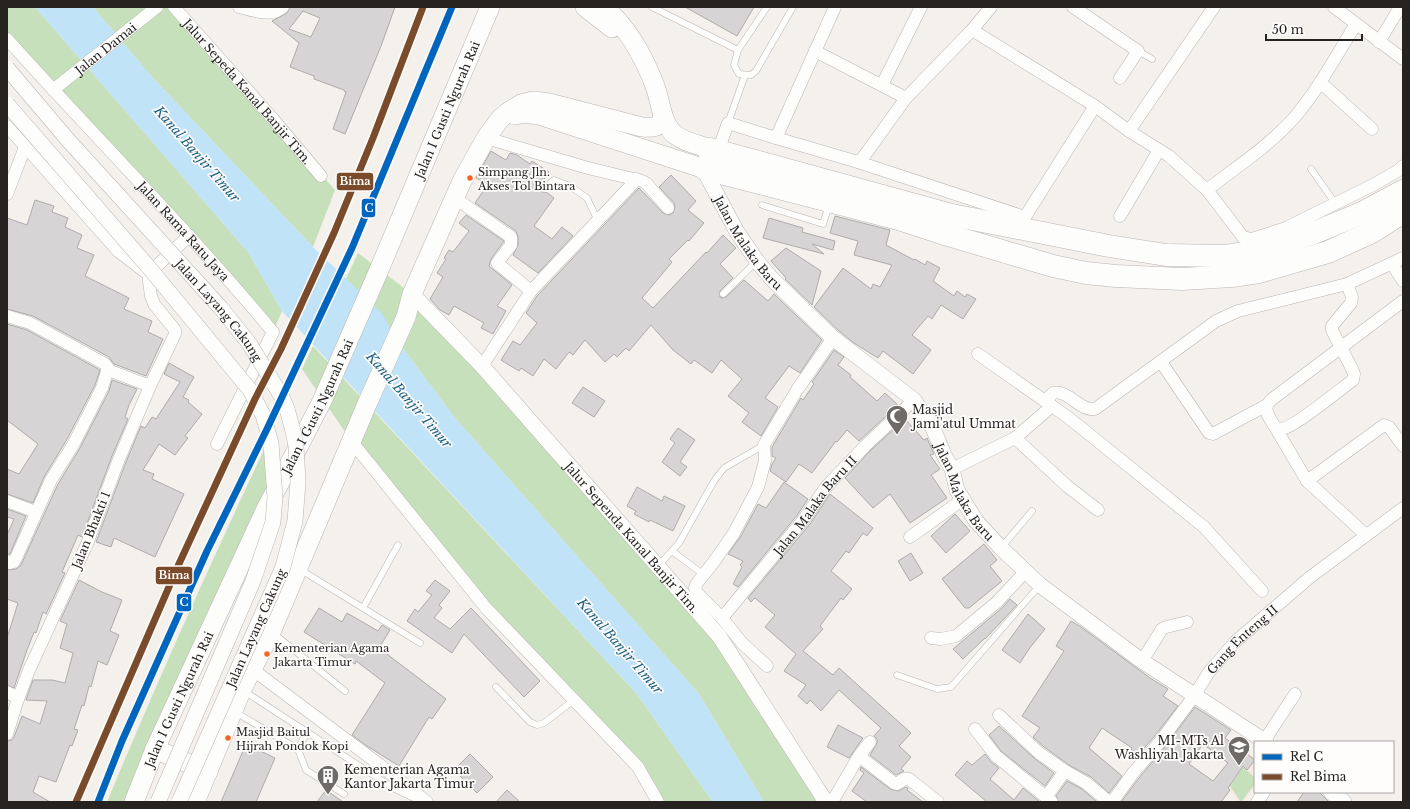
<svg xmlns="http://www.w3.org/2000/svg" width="1410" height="809" font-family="'Libre Baskerville',serif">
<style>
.education{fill:#f7e7e1}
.green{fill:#c5e0ba}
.water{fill:#c0e3f8}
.building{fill:#d6d4d4;stroke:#aeacab;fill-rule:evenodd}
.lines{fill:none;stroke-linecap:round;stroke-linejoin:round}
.service-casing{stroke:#b9b6b3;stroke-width:7}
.minor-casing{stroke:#b9b6b3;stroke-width:13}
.tertiary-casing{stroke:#b9b6b3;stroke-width:16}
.primary-casing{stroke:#b9b6b3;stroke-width:20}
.motorway-casing{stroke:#b9b6b3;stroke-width:23}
.service{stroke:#fdfdfc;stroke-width:6}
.minor{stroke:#fdfdfc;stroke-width:12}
.tertiary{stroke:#fdfdfc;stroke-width:15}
.primary{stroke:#fdfdfc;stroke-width:19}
.motorway{stroke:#fdfdfc;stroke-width:22}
.tertiary-bridge-casing{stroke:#b9b6b3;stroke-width:16;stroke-linecap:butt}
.tertiary-bridge{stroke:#fdfdfc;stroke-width:15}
.rail-1-casing{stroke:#fffdfc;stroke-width:10}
.rail-2-casing{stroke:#fffdfc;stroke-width:10}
.rail-1{stroke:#0065bd;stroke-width:7}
.rail-2{stroke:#7a4b2a;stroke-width:7}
.bus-dot{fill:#f26522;stroke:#fffdfc;stroke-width:1.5}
.labels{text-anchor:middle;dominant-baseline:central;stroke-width:3.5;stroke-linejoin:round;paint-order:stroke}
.bus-label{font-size:11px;fill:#252220;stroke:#fffdfc;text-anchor:start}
.street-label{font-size:12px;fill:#252220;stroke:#fffdfc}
.poi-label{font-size:12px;fill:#252220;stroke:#fffdfc;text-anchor:start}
.water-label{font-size:13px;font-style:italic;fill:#195e80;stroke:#fffdfc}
.line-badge{stroke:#fffdfc;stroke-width:1.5}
.badge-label{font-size:11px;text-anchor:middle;font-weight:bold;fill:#fff}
</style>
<rect width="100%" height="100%" fill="#f4f0ec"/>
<path class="education" d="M1238,745L1255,758V787L1243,802H1239L1229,788L1216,777Z"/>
<g class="green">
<path d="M7,7H35L248,252L282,311L273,332L7,39Z"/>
<path d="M93,7H174L335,190L313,247L151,76Z"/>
<path d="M358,253L412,294L701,616L826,802H764L699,694L455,418L396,339L346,279Z"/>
<path d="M313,346L636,693L713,802H658L638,767L486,608L352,442L302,369Z"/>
<path d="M270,437L275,492L134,802H107C158,679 213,558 270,437Z"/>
<path d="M1243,767L1255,778V784L1241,802L1230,786Z"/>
</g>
<path class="water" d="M35,7H93L151,76L313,247L381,312L396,339L455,418L699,694L764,802H713L636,693L282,311L248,252Z"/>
<g class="building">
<path d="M290,7H395L381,46L345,134L333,129L346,92L344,91V90L314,79V76L290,67L299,43L272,21L287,13ZM303,11L320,18L311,37L289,29Z"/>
<path d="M685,7H754L737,36Z"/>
<path d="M491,151L506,160L510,153L517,155L530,164L532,161L549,172L539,187L542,192H546L554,198L534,226L552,239L562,227L573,236L538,273L513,255L518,245V237L516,231L475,203L488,184L476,178Z"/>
<path d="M671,175L696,201L688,210L704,223L689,241L688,240L669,259L672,262L642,298L653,308L706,252L707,253L723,235L736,248L720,264L733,278L720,291V297L722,298L726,297L744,280L768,301L774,294L822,340L800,373L789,366L765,398L778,407L761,436L742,422L749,413L728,396L742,379L721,360L712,373L694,360L691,364L673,350L651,325L629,351L626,348L617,357L614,354L605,362L585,340L573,355L569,352L556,369L544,359L533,376L521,368L519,371L501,360L513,341L520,345L537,323L526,313L537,296L639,188L663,213L669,215L673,213L675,207L674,203L659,187Z"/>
<path d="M35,200L54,206L52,212L68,218L65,227L82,235L77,248L94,255L85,276L129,298L124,309L152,321L148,332L163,339L146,376L114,364L109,357L33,316L7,309V218L27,225Z"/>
<path d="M466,215L504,241L491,259L489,266L512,285L497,306L506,311L493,334L481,328L484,323L454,306L449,315L440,310L430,299L443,277L437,273L446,259L444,258L449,250L453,252L469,231L459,223Z"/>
<path d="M835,216L890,230L886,245L914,260L915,259L925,265L927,261L940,268L933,281L954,296L957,291L965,297L967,294L976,299L963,319L941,305L932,319L928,316L912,335L931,350L913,374L883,351L878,358L854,343L839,331L814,307L843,268L871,289L873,284L880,287L892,265L854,255L858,241L830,233Z"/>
<path d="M769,218L803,228L802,232L835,241L833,250L812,244L824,254L763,238Z"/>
<path d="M786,248L821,271L812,305L785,279L786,278L771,261Z"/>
<path d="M7,324L27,330L100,370L95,385L66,441L44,477L33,503L7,494V469L19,474L38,444L7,420Z"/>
<path d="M834,350L844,357L838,365L851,375L850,377L877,401L885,393L898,405L859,441L847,430L837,442L836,441L812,473L799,464L786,482L770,471L772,464L776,458L772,456V447L801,398L803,400L814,384L812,382Z"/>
<path d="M169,363L194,377L183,397L189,400L188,402L202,414L185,436L188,438L175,455L159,444L143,470L154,474L152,479L184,494L155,557L114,538L111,547L96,542L126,462L141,426L145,428L152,417L156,419L180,382L164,374Z"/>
<path d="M112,380L137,389L129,405L125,417L128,419L112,456L82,537L78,535L62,572L65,573L46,614L43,612L36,633L34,632L27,650L14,688L7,685V638L18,603L7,599V570L16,569L21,565L58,484L80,448L109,391Z"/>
<path d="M583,387L605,401L594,417L572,403Z"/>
<path d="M905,419L924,440L927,438L934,454L930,455L940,469L931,475L947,498L910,523L890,494L873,508L845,478L870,451Z"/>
<path d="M678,428L695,440L680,462L687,467L680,476L662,462L675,443L670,439Z"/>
<path d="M784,482L808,499L798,514L738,587L733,584L742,567L740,565L743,561L728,554L741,536L758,504L766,508Z"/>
<path d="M637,487L662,501L664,496L685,506L673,531L650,520L649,522L634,514L636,511L627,506Z"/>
<path d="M830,494L873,528L867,536L863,533L849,553L846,551L831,571L852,589L843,600L841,598L820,626L823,629L803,651L833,675L839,668L911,733L899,746L911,757L901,769L904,771L896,775L870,755L877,743V739L874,736L881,728L839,690L821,711L810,700L807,704L798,696L806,685L784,671L796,654L765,627L775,615L755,598L751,602L748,598L810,524Z"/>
<path d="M7,509L26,516L10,554H7V535L14,519L7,517Z"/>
<path d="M955,514L970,531L946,553L931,536Z"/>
<path d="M984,544L997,560L990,566L1002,581L969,608H965L942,579Z"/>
<path d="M911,553L923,573L910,581L898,561Z"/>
<path d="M79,580L102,592L122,600L110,631L119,635L107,665L98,661L91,687L89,686L84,706L82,705L74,729L78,730L72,746L70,745L56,782L39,776L33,792L50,802H7V741L12,740L14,737L22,716L40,724L47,701L26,700L33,680H52L65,683L73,653L60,648L67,624L60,621Z"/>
<path d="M435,580L450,591L439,605L442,608L434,618L450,629L471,608L540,681L524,697L464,634L452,653L407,621L415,609L418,612L432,595L426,591Z"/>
<path d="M1010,599L1017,605L985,639V638L963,659L953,649L1002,608Z"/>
<path d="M319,608L342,622L347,613L378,631L382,625L390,630L379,648L446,699L432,719L429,717L399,766L367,746L352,735L385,683L356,661L355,664L304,632Z"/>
<path d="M1028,614L1045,629L1029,649L1020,663L1002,650Z"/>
<path d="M1071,621L1081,627L1150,678L1168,689L1163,696L1178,706L1153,738L1138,755L1131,749L1132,748L1102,728L1089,748L1122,776L1109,793L1091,777L1069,765L1044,747L1033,737L1040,728L1022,716L1064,651L1056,646Z"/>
<path d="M1195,707L1231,730L1225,738L1255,760L1247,770L1243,766L1228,788L1230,790L1221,802H1121L1139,778L1165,747ZM1203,744L1228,763L1213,781L1189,764Z"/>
<path d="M838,725L863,738L849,758L827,747Z"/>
<path d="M999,726L1034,758L1054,773L1045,786L1001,751L989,735Z"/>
<path d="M246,744L275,758L256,802H221Z"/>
<path d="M470,754L493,777L477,793L454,770Z"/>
<path d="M985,754L991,762L999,768L990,779L1014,800L1023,788L1040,802H987L955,775L967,761L972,765Z"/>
<path d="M861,767L890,789L898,791L906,787L908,788L907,790L923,802H867L852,791L864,773L860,770Z"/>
<path d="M1067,781L1082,789L1097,802H1059L1056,796Z"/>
<path d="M326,790L343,802H317Z"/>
<path d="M507,790L520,802H496Z"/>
<path d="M1304,792H1319L1329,802H1297Z"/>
</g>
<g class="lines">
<g class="service-casing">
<g id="service">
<path d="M652,7L738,50"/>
<path d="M767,7L738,50L734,65L739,74L751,75L756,71L793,7"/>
<path d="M1138,51L1152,59"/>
<path d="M728,123L745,75"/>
<path d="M1311,169L1335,203"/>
<path d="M544,188L554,180L570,186L587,198L598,221"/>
<path d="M762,205L823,224L829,205"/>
<path d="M723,294L757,261"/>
<path d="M1001,548L1032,511"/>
<path d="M672,551L704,575"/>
<path d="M658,566L679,543L714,481L724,468L764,445"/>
<path d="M301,570L420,643"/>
<path d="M363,608L398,545"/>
<path d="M273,633L345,691"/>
<path d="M897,675L937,689L951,687L1040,585"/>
<path d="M496,687L530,722L537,725L544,723L574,700"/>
<path d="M244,691L307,732L298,749"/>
<path d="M235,712L298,749L306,770L344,794"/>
<path d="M307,732L395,789L418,800"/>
</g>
</g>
<g class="minor-casing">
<g id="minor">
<path id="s1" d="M174,7L273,119L321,176"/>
<path d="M239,7C252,10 272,18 283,7"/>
<path d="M1073,7L1138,51L1120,78"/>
<path d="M1334,7L1403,59"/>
<path d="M972,30L1095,106L1129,131L1169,156L1207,190L1243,237L1252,239L1286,228L1375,184L1399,170L1403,166"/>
<path id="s2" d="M7,39C95,137 189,231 273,332L217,444"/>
<path d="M1379,42L1400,7"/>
<path d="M815,51L906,98"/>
<path d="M1320,82L1372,129"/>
<path d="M882,85L921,7"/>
<path id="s3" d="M53,90L157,7"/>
<path d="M7,126L118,251L148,274L151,296L154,304L175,330V334L150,386L119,459L87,544L29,670L17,702L7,734"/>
<path d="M1129,131L1214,7"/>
<path d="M486,138L588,168L642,181L646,183L668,208"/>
<path d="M776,138L835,7"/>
<path d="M722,140L728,123L776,138L858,162L1025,217L1095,106"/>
<path d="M858,162L862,159L906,98L972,30L991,7"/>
<path d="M1207,190C1236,167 1269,146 1294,118C1318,90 1336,56 1356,24"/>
<path d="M7,194L25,147"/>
<path d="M455,198L511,237V245L497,263L531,291"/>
<path d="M1120,216L1159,150"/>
<path d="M1392,264L1403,281"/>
<path d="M148,274L189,236"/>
<path d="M7,316L30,323L105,364L108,368L102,388L73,445L51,480L16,558L14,562L10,563L7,561"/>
<path d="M978,354L1069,418L1204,527L1262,591"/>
<path d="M1161,362L1209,433L1213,434L1267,405L1271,400L1403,301"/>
<path d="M482,366L531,291L637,179"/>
<path d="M108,370L150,386"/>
<path d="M1045,401L1053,393C1068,389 1081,412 1095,409L1216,321L1238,311L1347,284L1403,258"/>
<path d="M1267,405C1265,411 1268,416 1272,422C1274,426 1276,429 1281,429C1292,429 1342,388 1353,380L1354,374L1352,369L1332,330V326L1351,303L1352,297L1347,284"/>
<path d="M1275,427L1307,481L1366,535"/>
<path d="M1015,438L1067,486L1098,510"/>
<path d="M352,442L486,608L638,767L658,802"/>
<path d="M952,469L1015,438L1052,406"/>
<path d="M1307,481L1384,425L1389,427L1403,446"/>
<path d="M7,501L36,512"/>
<path d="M910,537L962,500"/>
<path id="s4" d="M722,618L804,519L826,487L865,446L914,400"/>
<path d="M931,638L941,639L956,636L997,602L1025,572"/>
<path d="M1142,661L1162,629L1166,627L1187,622"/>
<path d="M767,666L742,643L722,618L697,593L695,588L697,583L713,563L734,533L758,487L765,461L764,445L797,390L833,338"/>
<path d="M252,669L380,765L427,802"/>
<path d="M7,692L18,698"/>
<path d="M999,715L1039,753L1065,771L1046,797"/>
<path d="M975,729L996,756L1052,802"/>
<path d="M1264,741L1295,694"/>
<path d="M859,756L894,783L897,784L904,779H909L938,802"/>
<path d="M1065,771L1086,783L1109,802"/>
<path d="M832,802L859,756L870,742"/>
<path id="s5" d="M1112,802L1133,773L1159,743L1194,696L1209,672L1236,641L1309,578L1403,508"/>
<path d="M1257,802L1264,792"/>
</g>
</g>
<g class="tertiary-casing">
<g id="tertiary">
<path id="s6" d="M705,169L707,176L737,232L757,261L771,278L833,338L914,400L933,428L944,455L952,469L957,490L976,521L1001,548L1040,585L1142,661L1266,742"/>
<path id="s7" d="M412,294L482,366L719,636L826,802"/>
<path d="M1331,792L1344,802"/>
</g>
</g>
<g class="primary-casing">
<g id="primary">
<path d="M585,7L612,28"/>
<path d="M515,115L525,113L539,115L705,169L711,149C699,145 684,142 674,134C661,122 661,102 655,86C644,57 628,28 604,7"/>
<path d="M155,749L208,772"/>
<path id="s8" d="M134,802L155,749L266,509L322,401L376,277L490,7"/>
<path d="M195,802L242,689L271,632L367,404L406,317L412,294L462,181L486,138L500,119L508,112L521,104L533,101L549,103L642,127C652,128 660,128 663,117"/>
</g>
</g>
<g class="motorway-casing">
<g id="motorway">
<path d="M711,149L952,215L1109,246L1166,255L1225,256L1266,249L1311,234L1362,213L1403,191"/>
<path d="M705,169L899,219L948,235L1053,266L1086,273L1116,276L1182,279L1232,276L1259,272L1328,252L1372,232L1403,212"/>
</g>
</g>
<use href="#service" class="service"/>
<use href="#minor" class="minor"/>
<use href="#tertiary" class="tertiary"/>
<use href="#primary" class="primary"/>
<use href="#motorway" class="motorway"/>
<g class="tertiary-bridge-casing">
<g id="tertiary-bridge">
<path id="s9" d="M7,68L68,140L220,307L249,343L282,397L287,409L293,431L296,446L298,482L295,521L283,567L179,802"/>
<path d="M7,104L151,270L250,390L263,415L271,443L275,497L273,522L253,581L158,802"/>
</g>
</g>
<use href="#tertiary-bridge" class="tertiary-bridge"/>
<g class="rail-1-casing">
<path id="rail-1" d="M98,802L122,741L207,551L267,429L352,248L452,7"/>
</g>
<g class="rail-2-casing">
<path id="rail-2" d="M76,802L178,566L255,399L281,349L334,233L373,138L423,7"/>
</g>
<use href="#rail-1" class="rail-1"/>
<use href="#rail-2" class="rail-2"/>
</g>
<defs>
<g id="mosque-pin" transform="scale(1.15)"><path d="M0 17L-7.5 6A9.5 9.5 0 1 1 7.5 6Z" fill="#6d6a67" stroke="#fffdfc"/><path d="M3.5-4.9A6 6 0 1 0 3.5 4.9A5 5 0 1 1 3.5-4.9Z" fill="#fff"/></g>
<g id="school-pin" transform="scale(1.15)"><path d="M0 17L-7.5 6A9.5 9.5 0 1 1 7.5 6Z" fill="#6d6a67" stroke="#fffdfc"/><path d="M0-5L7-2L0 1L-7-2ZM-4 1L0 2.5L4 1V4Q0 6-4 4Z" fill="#fff"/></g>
<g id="building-pin" transform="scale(1.15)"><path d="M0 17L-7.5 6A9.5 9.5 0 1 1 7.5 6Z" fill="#6d6a67" stroke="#fffdfc"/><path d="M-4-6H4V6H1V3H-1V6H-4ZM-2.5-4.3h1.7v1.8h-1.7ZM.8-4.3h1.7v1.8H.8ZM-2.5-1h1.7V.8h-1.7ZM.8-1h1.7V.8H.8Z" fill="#fff"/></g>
</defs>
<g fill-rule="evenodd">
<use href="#mosque-pin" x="897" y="416"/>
<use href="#school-pin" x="1239" y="747"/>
<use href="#building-pin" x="328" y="776"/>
</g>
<g class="bus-dot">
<circle cx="470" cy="178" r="3.5"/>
<circle cx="267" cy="654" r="3.5"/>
<circle cx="228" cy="738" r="3.5"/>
</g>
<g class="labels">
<g class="bus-label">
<text x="478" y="172">Simpang Jln.<tspan x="478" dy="14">Akses Tol Bintara</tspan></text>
<text x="274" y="648">Kementerian Agama<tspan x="274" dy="14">Jakarta Timur</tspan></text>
<text x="236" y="732">Masjid Baitul<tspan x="236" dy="14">Hijrah Pondok Kopi</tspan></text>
</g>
<g class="street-label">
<text stroke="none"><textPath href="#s3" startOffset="67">Jalan Damai</textPath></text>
<text stroke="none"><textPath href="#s1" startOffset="112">Jalur Sepeda Kanal Banjir Tim.</textPath></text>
<text stroke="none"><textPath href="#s8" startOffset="760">Jalan I Gusti Ngurah Rai</textPath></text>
<text stroke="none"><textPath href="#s2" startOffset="261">Jalan Rama Ratu Jaya</textPath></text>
<text stroke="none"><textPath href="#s6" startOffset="86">Jalan Malaka Baru</textPath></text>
<text stroke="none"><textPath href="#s9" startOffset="322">Jalan Layang Cakung</textPath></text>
<text stroke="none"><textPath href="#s8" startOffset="436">Jalan I Gusti Ngurah Rai</textPath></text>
<text stroke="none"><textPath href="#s6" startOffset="422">Jalan Malaka Baru</textPath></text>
<text stroke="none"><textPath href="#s4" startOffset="146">Jalan Malaka Baru II</textPath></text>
<text transform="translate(91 530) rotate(-68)">Jalan Bhakti 1</text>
<text stroke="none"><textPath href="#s7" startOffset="328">Jalur Sependa Kanal Banjir Tim.</textPath></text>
<text transform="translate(256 628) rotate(-66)">Jalan Layang Cakung</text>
<text stroke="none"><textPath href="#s5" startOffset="209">Gang Enteng II</textPath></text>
<text stroke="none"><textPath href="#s8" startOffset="112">Jalan I Gusti Ngurah Rai</textPath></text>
</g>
<g class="poi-label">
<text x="912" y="409">Masjid<tspan x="912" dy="14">Jami'atul Ummat</tspan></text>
<text x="1224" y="740" text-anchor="end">MI-MTs Al<tspan x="1224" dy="14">Washliyah Jakarta</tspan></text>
<text x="344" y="769">Kementerian Agama<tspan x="344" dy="14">Kantor Jakarta Timur</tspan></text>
</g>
<g class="water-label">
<text transform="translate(197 154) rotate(49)">Kanal Banjir Timur</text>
<text transform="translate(409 400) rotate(49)">Kanal Banjir Timur</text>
<text transform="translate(620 646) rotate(49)">Kanal Banjir Timur</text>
</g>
</g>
<g class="line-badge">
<rect x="336" y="172" width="38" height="19" rx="4" fill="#7a4b2a"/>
<rect x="361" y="198" width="15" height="20" rx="4" fill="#0065bd"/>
<rect x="155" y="566" width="38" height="19" rx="4" fill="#7a4b2a"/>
<rect x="176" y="593" width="16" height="19" rx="4" fill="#0065bd"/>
</g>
<g class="badge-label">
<text x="355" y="185">Bima</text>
<text x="369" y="212">C</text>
<text x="174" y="579">Bima</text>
<text x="184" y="606">C</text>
</g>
<rect width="1410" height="809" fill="none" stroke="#252220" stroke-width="16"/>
<rect x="1254" y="741" width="140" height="52" fill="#fffdfc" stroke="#a8a5a4"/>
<rect x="1262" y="754" width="20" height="6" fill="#0065bd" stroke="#a8a5a4"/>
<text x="1290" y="761" font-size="12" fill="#252220">Rel C</text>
<rect x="1262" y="774" width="20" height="6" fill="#7a4b2a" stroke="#a8a5a4"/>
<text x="1290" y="781" font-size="12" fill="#252220">Rel Bima</text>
<path d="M1266 34v6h96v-6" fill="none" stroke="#252220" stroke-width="2"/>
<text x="1272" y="34" font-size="12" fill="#252220" stroke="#fffdfc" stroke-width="3" paint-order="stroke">50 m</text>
</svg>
